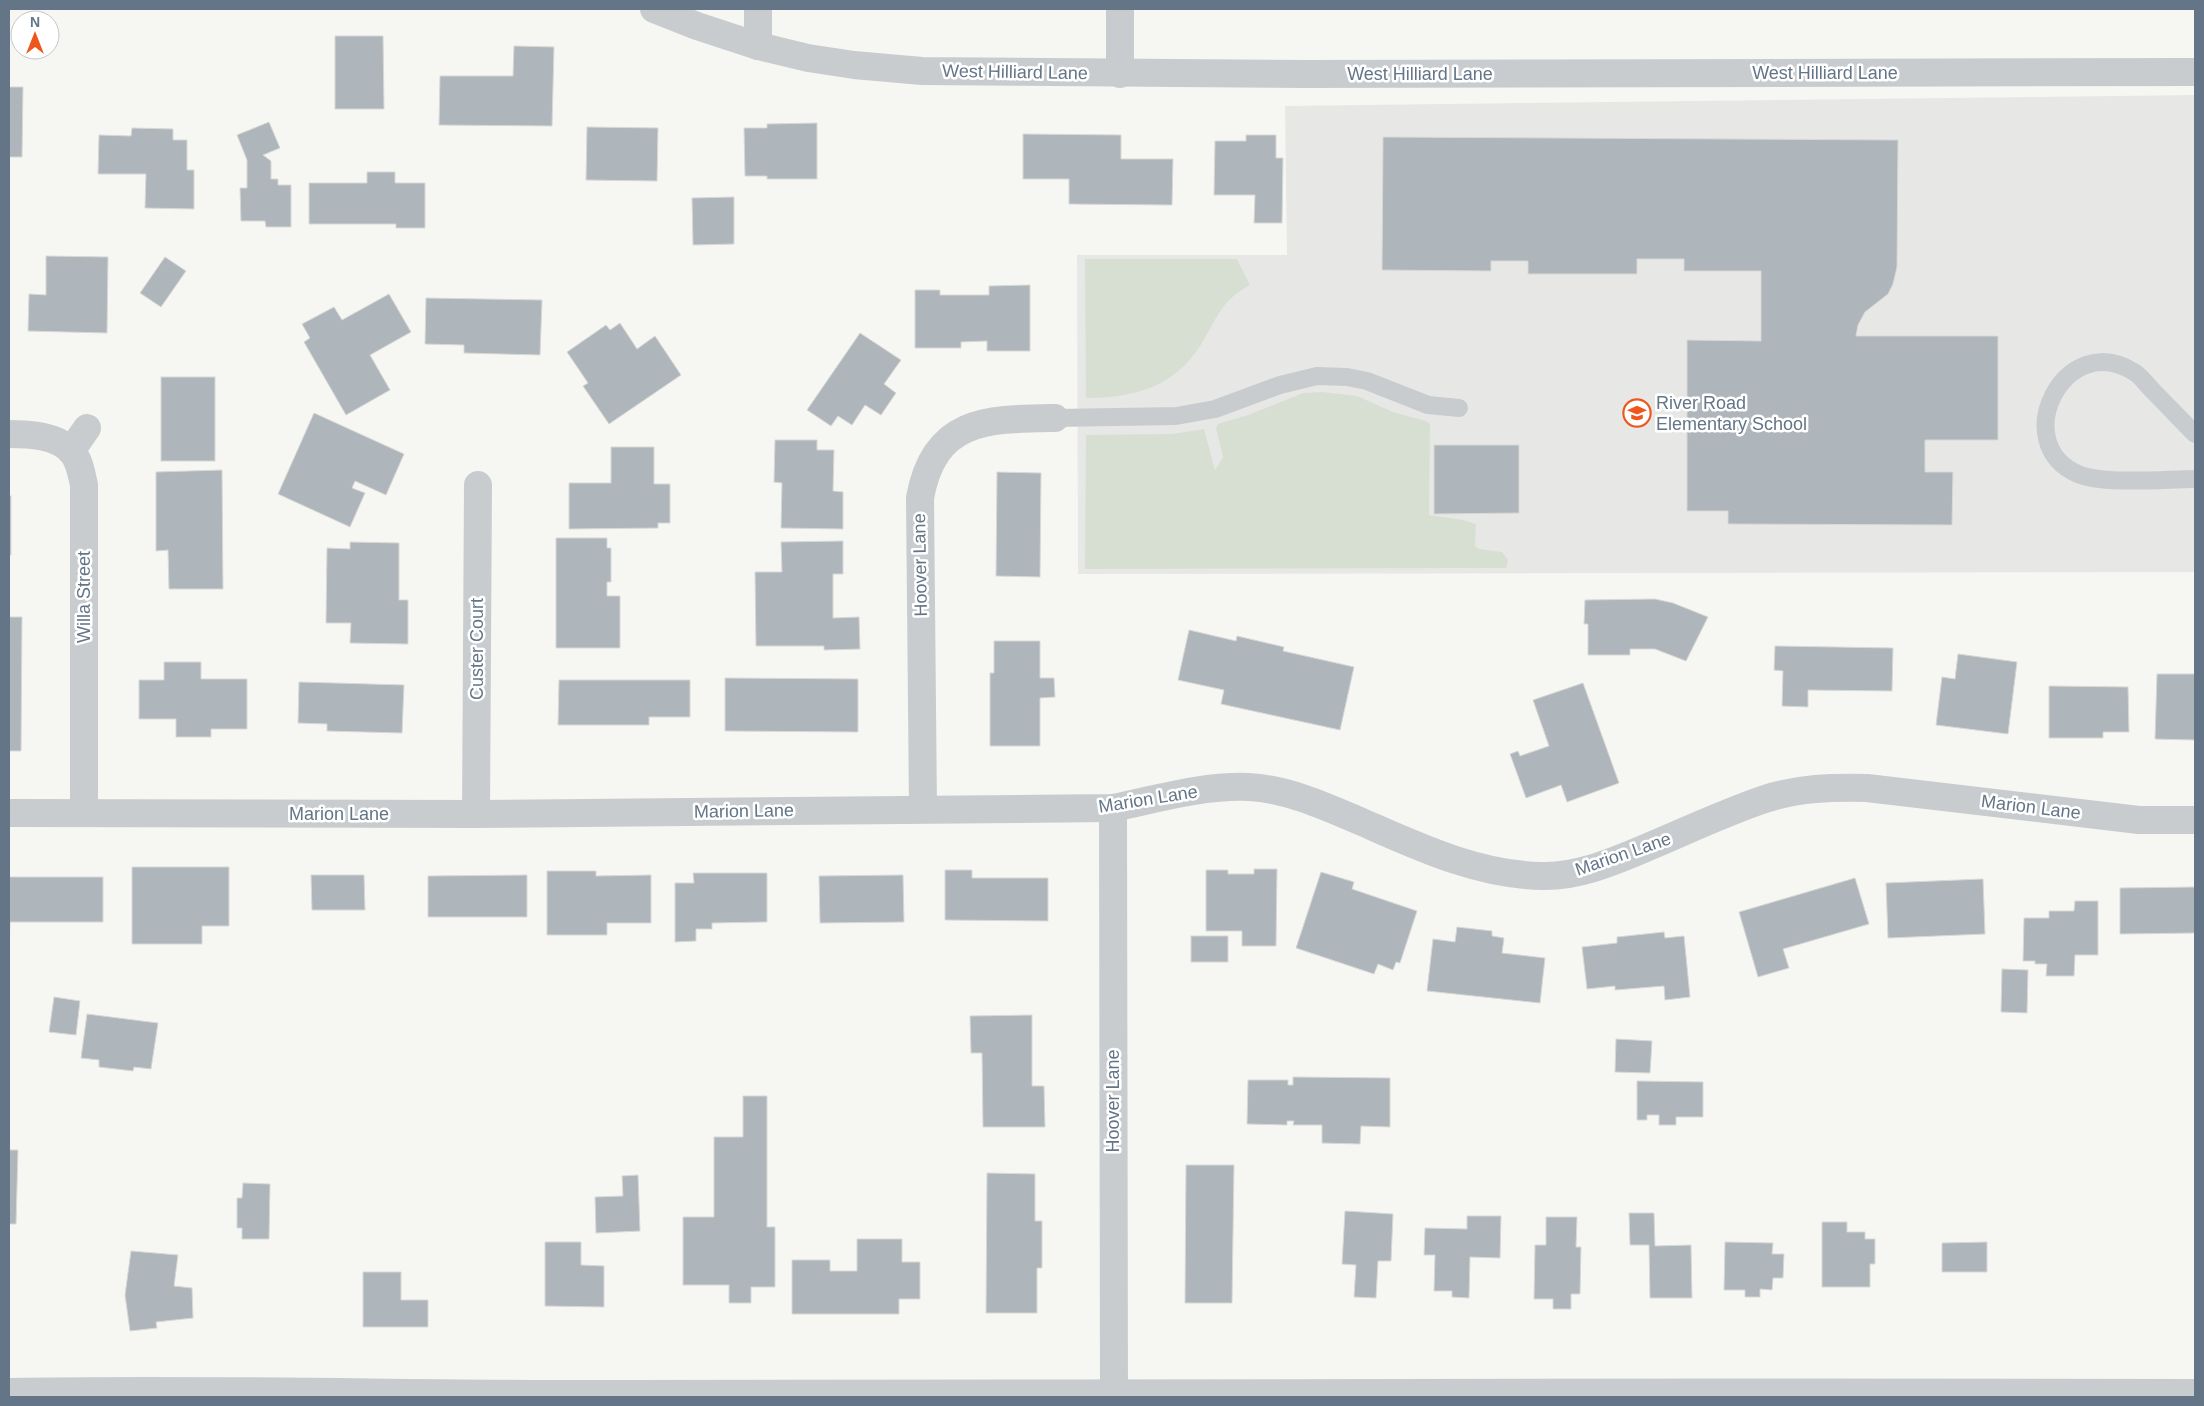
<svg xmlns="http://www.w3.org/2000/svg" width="2204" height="1406" font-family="Helvetica,sans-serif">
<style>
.built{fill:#e7e8e6}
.green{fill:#d7dfd3}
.building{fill:#aeb5bb;stroke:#d8d8d5}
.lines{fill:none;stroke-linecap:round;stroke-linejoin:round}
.service{stroke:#c9cccf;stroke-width:18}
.minor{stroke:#c9cccf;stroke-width:28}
.labels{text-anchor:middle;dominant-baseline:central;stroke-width:5;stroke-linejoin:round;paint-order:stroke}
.street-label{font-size:18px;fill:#637586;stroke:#fff}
.poi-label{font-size:18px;fill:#637586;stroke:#fff;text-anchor:start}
</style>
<rect width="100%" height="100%" fill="#f6f7f3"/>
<path class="built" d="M2195,95V572L1078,574L1077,255H1287L1285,106Z"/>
<g class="green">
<path d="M1085,259H1237L1250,285C1221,301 1218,316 1202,343C1175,387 1135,398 1086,398Z"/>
<path d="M1323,392L1357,396L1393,412L1426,421L1430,424L1429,515L1463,520L1476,524L1475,546L1479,549L1502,552L1508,560L1506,568L1085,569L1086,435L1172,434L1204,429L1215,470L1223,457L1216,428L1218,424L1248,415L1303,393Z"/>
</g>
<g class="building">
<path d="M335,36H383L384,109H335Z"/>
<path d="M514,46L554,47L552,126L439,125L440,76H513Z"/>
<path d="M9,87H23L22,157H9Z"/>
<path d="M269,122L280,148L263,155L271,161V179H278V185H291V227H266L265,221H241L240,188H247V160L237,135Z"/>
<path d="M817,123V179H767V176H745L744,128H767V124Z"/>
<path d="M587,127L658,128L657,181L586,180Z"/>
<path d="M132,128L173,129V140H187V170H194V209L145,208L146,174H98L99,135L131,136Z"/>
<path d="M1023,134L1121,135V159H1173L1172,205L1069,204V179H1023Z"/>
<path d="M1246,135H1276V158H1283L1282,223H1254L1255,195H1214L1215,141H1246Z"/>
<path d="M1383,137L1898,140L1897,267L1893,284L1888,294L1865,312L1858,325L1856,336H1998V440H1925V472H1953L1952,525L1728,524V511H1687V340L1761,341V271H1684V259H1637V274H1528V261H1491V271L1382,270Z"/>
<path d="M367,172H395V183H425V228H396V224H309V183H367Z"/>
<path d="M734,197V244L693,245L692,198Z"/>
<path d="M46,256L108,257L107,333L28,331L29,294L46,295Z"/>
<path d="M165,257L186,271L161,307L140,293Z"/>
<path d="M1030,285V351H987V341L961,342V348H915V290H940V295H989V286Z"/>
<path d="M389,294L411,332L370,355L390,390L346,415L304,342L310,338L302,324L334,307L342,320Z"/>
<path d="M426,298L542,300L540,355L464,353V345L425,344Z"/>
<path d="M620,323L637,349L655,336L681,375L609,424L583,386L588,383L567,352L606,325L610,330Z"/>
<path d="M860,333L901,360L884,384L896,393L881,415L865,405L852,425L838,416L831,426L807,410Z"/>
<rect x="161" y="377" width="54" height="84"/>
<path d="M314,413L404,454L386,495L355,481L352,488L365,493L350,527L278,494Z"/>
<path d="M775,440H817V450H834L833,491L843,492V529L781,528L782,483L774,482Z"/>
<path d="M1434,445H1519V513L1434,514Z"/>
<path d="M611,447H654V484H670V523H658V528L569,529V483H611Z"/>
<path d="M222,470L223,589H169L168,550L156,551V472Z"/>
<path d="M997,472L1041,473L1040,577L996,576Z"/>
<rect x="9" y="496" width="2" height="59"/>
<path d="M556,538H607V548H611V582H607V596H620V648H556Z"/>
<path d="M843,541V574H833V618L859,617L860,649L824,650V646H756L755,572H782L781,542Z"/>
<path d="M350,542L399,543V600H408V644L350,643L351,623H326L327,548L350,549Z"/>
<path d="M1655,599L1673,603L1708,617L1686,661L1655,649H1630V655H1588V624H1584L1585,600Z"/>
<path d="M9,617H22L21,751H9Z"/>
<path d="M1189,630L1236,641L1237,636L1284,647L1283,651L1354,667L1340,730L1221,704L1224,690L1178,680Z"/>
<path d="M994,641H1040V678H1054L1055,697L1040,698V746H990V673H994Z"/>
<path d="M1775,646L1893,648L1892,691L1808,690V707L1782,706L1783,671L1774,670Z"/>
<path d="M1958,654L2017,662L2008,734L1936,725L1942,677L1955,679Z"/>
<path d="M164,662H201V679H247V729H211V737H176V719H139V680H164Z"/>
<path d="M2157,674H2195V740L2155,739Z"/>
<path d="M725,678L858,679V732L725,731Z"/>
<path d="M559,680H690V717H649V725H558Z"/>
<path d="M299,682L404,685L402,733L327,731V724L298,723Z"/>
<path d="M1583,683L1619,783L1567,802L1561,785L1526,798L1510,754L1518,751L1520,756L1549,746L1533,700Z"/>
<path d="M2049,686L2128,687L2129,732H2103V738H2049Z"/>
<path d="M132,867H229V926H202V944H132Z"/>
<path d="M1254,869H1277L1276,946H1242V931H1206V870H1228V874H1254Z"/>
<path d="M945,870H972V878H1048V921L945,920Z"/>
<path d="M547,871H596V876L651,875V923H607V935H547Z"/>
<path d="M1321,872L1354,882L1352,889L1417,911L1400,963L1396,962L1393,970L1378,964L1374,974L1296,948Z"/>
<path d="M693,873H767V922L712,923V929H696V941L675,942V883H694Z"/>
<path d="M311,875H364L365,910H312Z"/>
<path d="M527,875V917H428V876Z"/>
<path d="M903,875L904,922L820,923L819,876Z"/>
<path d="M9,877H103V922H10L9,953Z"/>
<path d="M1855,878L1869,924L1783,949L1789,968L1758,977L1739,912Z"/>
<path d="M1983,879L1985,934L1888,938L1886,883Z"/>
<path d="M2195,887V933L2120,934V888Z"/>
<path d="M2075,901H2098V955H2075L2074,976H2046L2047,964H2035V961H2023L2024,918H2049V911H2074Z"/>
<path d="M1457,927L1492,931V936L1504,938L1502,953L1545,958L1540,1003L1427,991L1433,939L1455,942Z"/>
<path d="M1664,932L1665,938L1684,936L1690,997L1665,1000L1664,986L1615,990V986L1587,989L1582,947L1617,943V937Z"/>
<rect x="1191" y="936" width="37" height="26"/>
<path d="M2002,969L2028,970L2027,1013L2001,1012Z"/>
<path d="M54,997L80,1001L76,1035L49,1032Z"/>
<path d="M87,1014L158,1023L151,1069L134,1067L133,1071L99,1067V1060L81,1058Z"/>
<path d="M1032,1015V1086H1044L1045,1127H983L982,1053H971L970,1016Z"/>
<path d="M1616,1039L1652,1041L1650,1073L1615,1072Z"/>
<path d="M1293,1077L1390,1078V1127L1361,1126L1360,1144L1322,1143V1125H1293L1294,1121H1287V1125L1247,1124L1248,1080H1288V1085H1293Z"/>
<path d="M1637,1081L1703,1082V1117H1676V1125H1659V1115H1647V1120H1637Z"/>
<path d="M743,1096H767V1227H775V1287H751V1303H729V1285H683V1217H714V1137H743Z"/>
<path d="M9,1150H18L16,1224H9Z"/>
<path d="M1186,1165H1234L1232,1303H1185Z"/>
<path d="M987,1173L1035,1174V1221H1042V1268H1037V1313H986Z"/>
<path d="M638,1175L640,1231L596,1233L595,1197L623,1196L622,1176Z"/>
<path d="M243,1183L270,1184L269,1239H242V1228H237V1198H242Z"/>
<path d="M1345,1211L1393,1214L1391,1261H1378L1376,1298L1354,1297L1356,1265L1342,1264Z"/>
<path d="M1629,1213H1654L1655,1246L1691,1245L1692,1298H1650L1649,1245H1630Z"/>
<path d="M1467,1216H1501L1500,1258L1470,1257L1469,1298L1452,1297V1291H1434L1435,1255H1424L1425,1228L1467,1229Z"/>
<path d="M1546,1217H1577L1576,1247H1581L1580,1294H1571V1309H1553V1299H1534L1535,1245H1546Z"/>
<path d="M1822,1222H1847V1232H1865V1239H1875V1264H1870V1287H1822Z"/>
<path d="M857,1239H902V1262H920V1299H899V1314H792V1260H830V1271H857Z"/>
<path d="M545,1242H581V1265L604,1266V1307L545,1306Z"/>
<path d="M1725,1242L1773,1243L1772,1254H1784L1783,1278H1773L1772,1290L1760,1289V1297H1745V1290H1724Z"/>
<path d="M1987,1242V1272H1942V1243Z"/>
<path d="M131,1251L178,1255L174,1286L192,1288L193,1318L156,1322L157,1328L130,1331L125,1295Z"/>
<path d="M363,1272H401V1300H428V1327H363Z"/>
</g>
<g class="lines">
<g class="service">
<path d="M1055,418L1176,416L1215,409L1280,385L1317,376L1347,377L1367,381L1428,405L1459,408"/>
<path d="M2195,434C2181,420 2167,405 2153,391C2147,385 2141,376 2134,372C2065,328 2007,443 2078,474C2103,485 2166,479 2195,479"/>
</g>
<g class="minor">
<path d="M654,9L697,26L758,46L808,58L854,65L922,71L1306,74L2195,72"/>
<path d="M758,9V46"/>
<path d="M1120,74V9"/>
<path d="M9,434C29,434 57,435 72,452C80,461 81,473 84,485V813"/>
<path d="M71,451L87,428"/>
<path d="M1113,808L1114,1395"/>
<path d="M923,809L920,498C934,418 988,419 1055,418"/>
<path d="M9,813L476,814L1113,808C1157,799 1204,785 1249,787C1288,789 1327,807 1362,822C1419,847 1478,875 1542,876C1576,877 1610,863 1641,850C1682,833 1723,813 1765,799C1798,788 1833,787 1867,788L2139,820H2195"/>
<path d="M476,814L478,485"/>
<path d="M9,1392C217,1388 426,1395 635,1394C1155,1393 1675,1392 2195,1393"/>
</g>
</g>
<defs>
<g id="school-ring" transform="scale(1.4375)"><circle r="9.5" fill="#fff" stroke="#ee561b" stroke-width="1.5"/><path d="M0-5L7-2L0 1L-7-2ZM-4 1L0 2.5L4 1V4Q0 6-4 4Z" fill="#ee561b"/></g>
</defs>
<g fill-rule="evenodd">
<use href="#school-ring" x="1637" y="413"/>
</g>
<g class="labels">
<g class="street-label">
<text transform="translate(1015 72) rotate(1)">West Hilliard Lane</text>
<text x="1825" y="73">West Hilliard Lane</text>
<text x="1420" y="74">West Hilliard Lane</text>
<text transform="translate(920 565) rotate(-91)">Hoover Lane</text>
<text transform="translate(84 597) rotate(-90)">Willa Street</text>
<text transform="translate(477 649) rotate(-90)">Custer Court</text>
<text transform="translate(1148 799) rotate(-9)">Marion Lane</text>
<text transform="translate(2031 807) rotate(7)">Marion Lane</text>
<text transform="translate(744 811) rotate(-1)">Marion Lane</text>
<text x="339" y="814">Marion Lane</text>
<text transform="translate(1623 854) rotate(-19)">Marion Lane</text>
<text transform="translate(1113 1101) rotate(-90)">Hoover Lane</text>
</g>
<g class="poi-label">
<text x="1656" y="403">River Road<tspan x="1656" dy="21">Elementary School</tspan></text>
</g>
</g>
<rect width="2204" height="1406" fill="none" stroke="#637586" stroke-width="20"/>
<g transform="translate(35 35)"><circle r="24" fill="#ffffff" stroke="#c1c8cf"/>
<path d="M0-4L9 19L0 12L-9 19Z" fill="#ee561b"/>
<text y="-8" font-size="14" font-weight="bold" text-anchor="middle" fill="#637586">N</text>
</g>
</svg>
